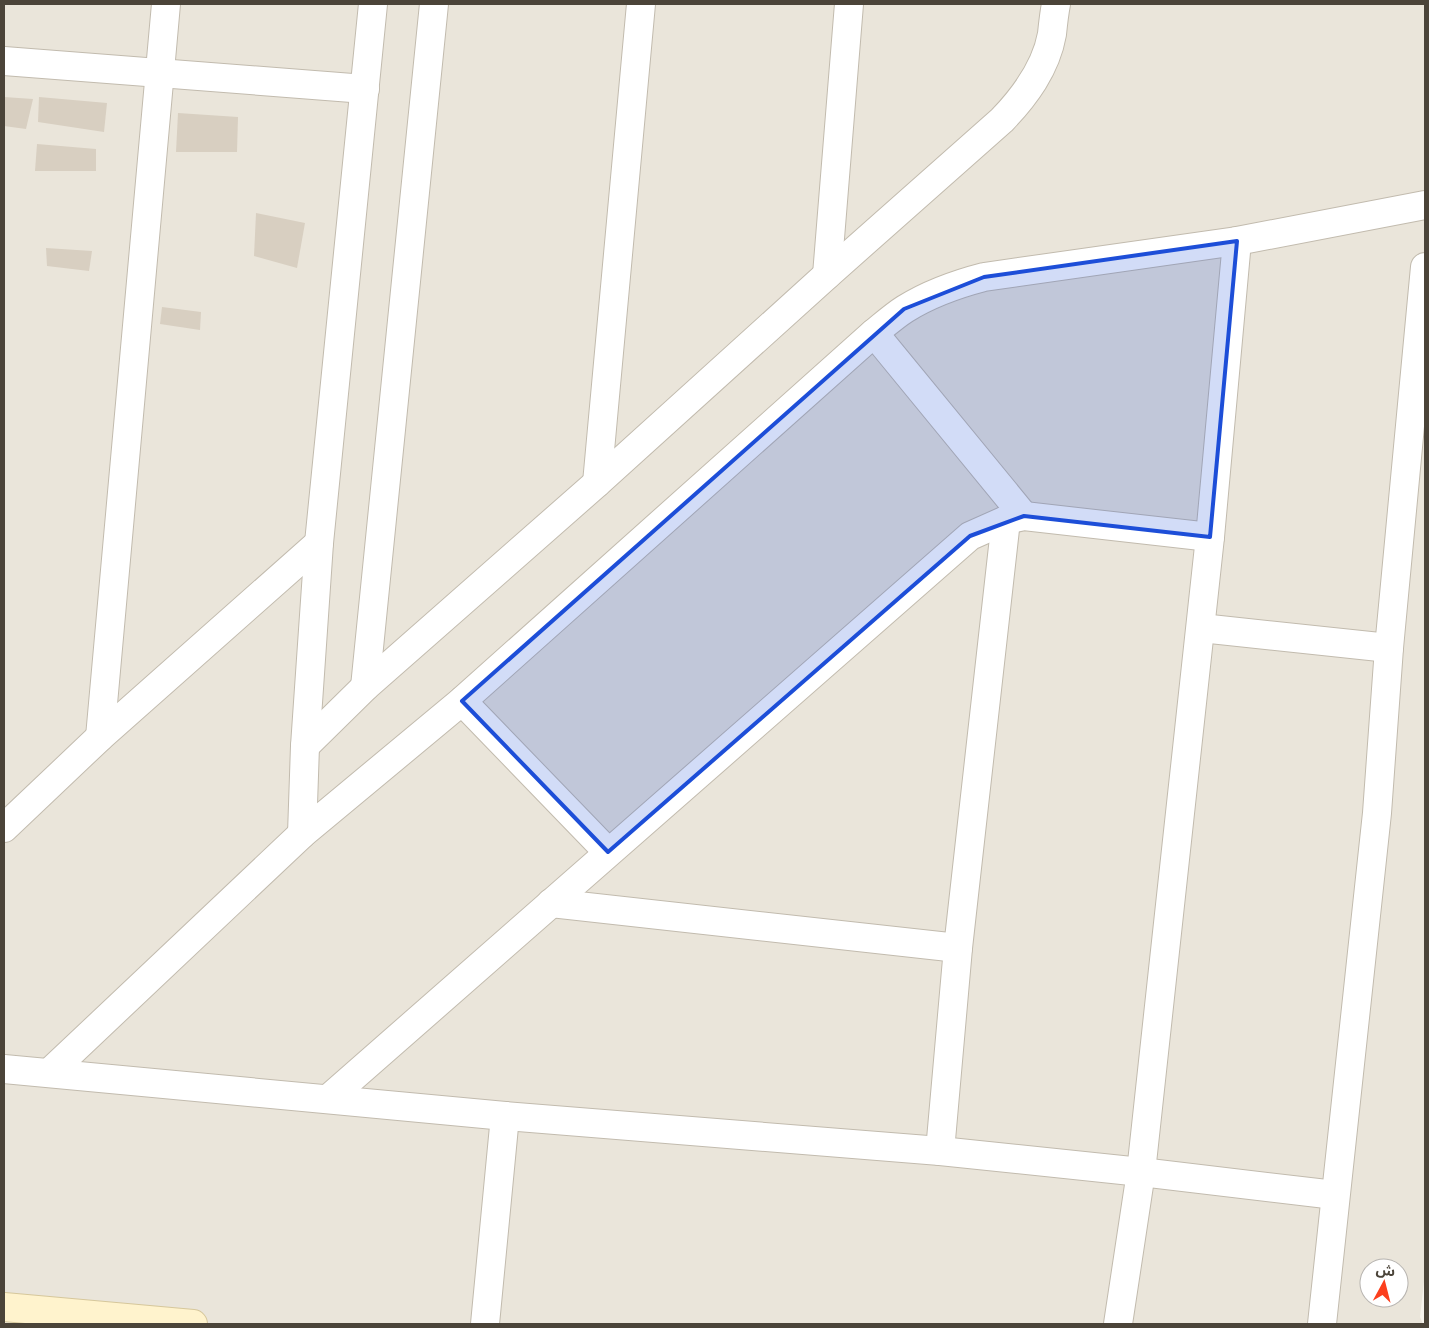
<svg xmlns="http://www.w3.org/2000/svg" width="1429" height="1328" font-family="'DM Sans','Noto Sans Arabic',sans-serif">
<style>
.residential{fill:#eae5da;fill-rule:evenodd}
.building{fill:#d8cfc1}
.lines{fill:none;stroke-linecap:round;stroke-linejoin:round}
.street-casing{stroke:#c2bbae;stroke-width:30}
.secondary-casing{stroke:#d6c79b;stroke-width:30}
.street{stroke:#fff;stroke-width:28}
.secondary{stroke:#fff3cd;stroke-width:28}
.marked{fill:#1d4ed8;fill-opacity:0.2;stroke:#1d4ed8;stroke-width:4;stroke-linejoin:round}
</style>
<rect width="100%" height="100%" fill="#f6f3ec"/>
<path class="residential" d="M4,4H1425V1273L1420,1317L1423,1324H4ZM1369,1268H1399V1298H1369Z"/>
<g class="building">
<path d="M4,97L33,99L26,129L4,126Z"/>
<path d="M39,97L107,103L104,132L38,122Z"/>
<path d="M178,113L238,117L237,152H176Z"/>
<path d="M37,144L96,149V171H35Z"/>
<path d="M256,213L305,223L297,268L254,256Z"/>
<path d="M46,248L92,251L89,271L47,266Z"/>
<path d="M162,307L201,312L200,330L160,324Z"/>
</g>
<g class="lines">
<g class="street-casing">
<g id="street">
<path d="M4,61L365,89"/>
<path d="M827,275L849,4"/>
<path d="M874,333L1024,516"/>
<path d="M597,483L641,4"/>
<path d="M1201,628L1389,648"/>
<path d="M365,687L434,4"/>
<path d="M462,701L608,852"/>
<path d="M100,737L166,4"/>
<path d="M305,746L365,687L597,483L827,275L1002,120C1025,96 1046,68 1052,34C1053,24 1054,14 1056,4"/>
<path d="M4,828L100,737L319,543"/>
<path d="M302,834L305,746L319,543L373,4"/>
<path d="M551,903L958,948"/>
<path d="M4,1069L505,1116L940,1151L1141,1172L1335,1195"/>
<path d="M49,1073L302,834L462,701L874,333C884,325 894,316 905,309C929,294 957,284 984,277L1237,241L1425,205"/>
<path d="M328,1099L970,536L1006,520L1024,516L1210,537"/>
<path d="M940,1151L958,948L1006,520"/>
<path d="M485,1324L505,1116"/>
<path d="M1118,1324L1141,1172L1210,537L1237,241"/>
<path d="M1322,1324L1377,813L1389,648L1425,267"/>
</g>
</g>
<g class="secondary-casing">
<path id="secondary" d="M4,1307L193,1324"/>
</g>
<use href="#street" class="street"/>
<use href="#secondary" class="secondary"/>
</g>
<path class="marked" d="M1237,241L1210,537L1024,516L970,536L608,852L462,701L904,309L984,277Z"/>
<rect width="1429" height="1328" fill="none" stroke="#4b4439" stroke-width="10"/>
<g transform="translate(1384 1283) rotate(7)"><circle r="24" fill="#ffffff" stroke="#b7b4b0"/>
<path d="M0-4L9 19L0 12L-9 19Z" fill="#fc3f1d"/>
<text y="-8" font-size="14" font-weight="bold" text-anchor="middle" fill="#4b4439">ش</text>
</g>
</svg>
